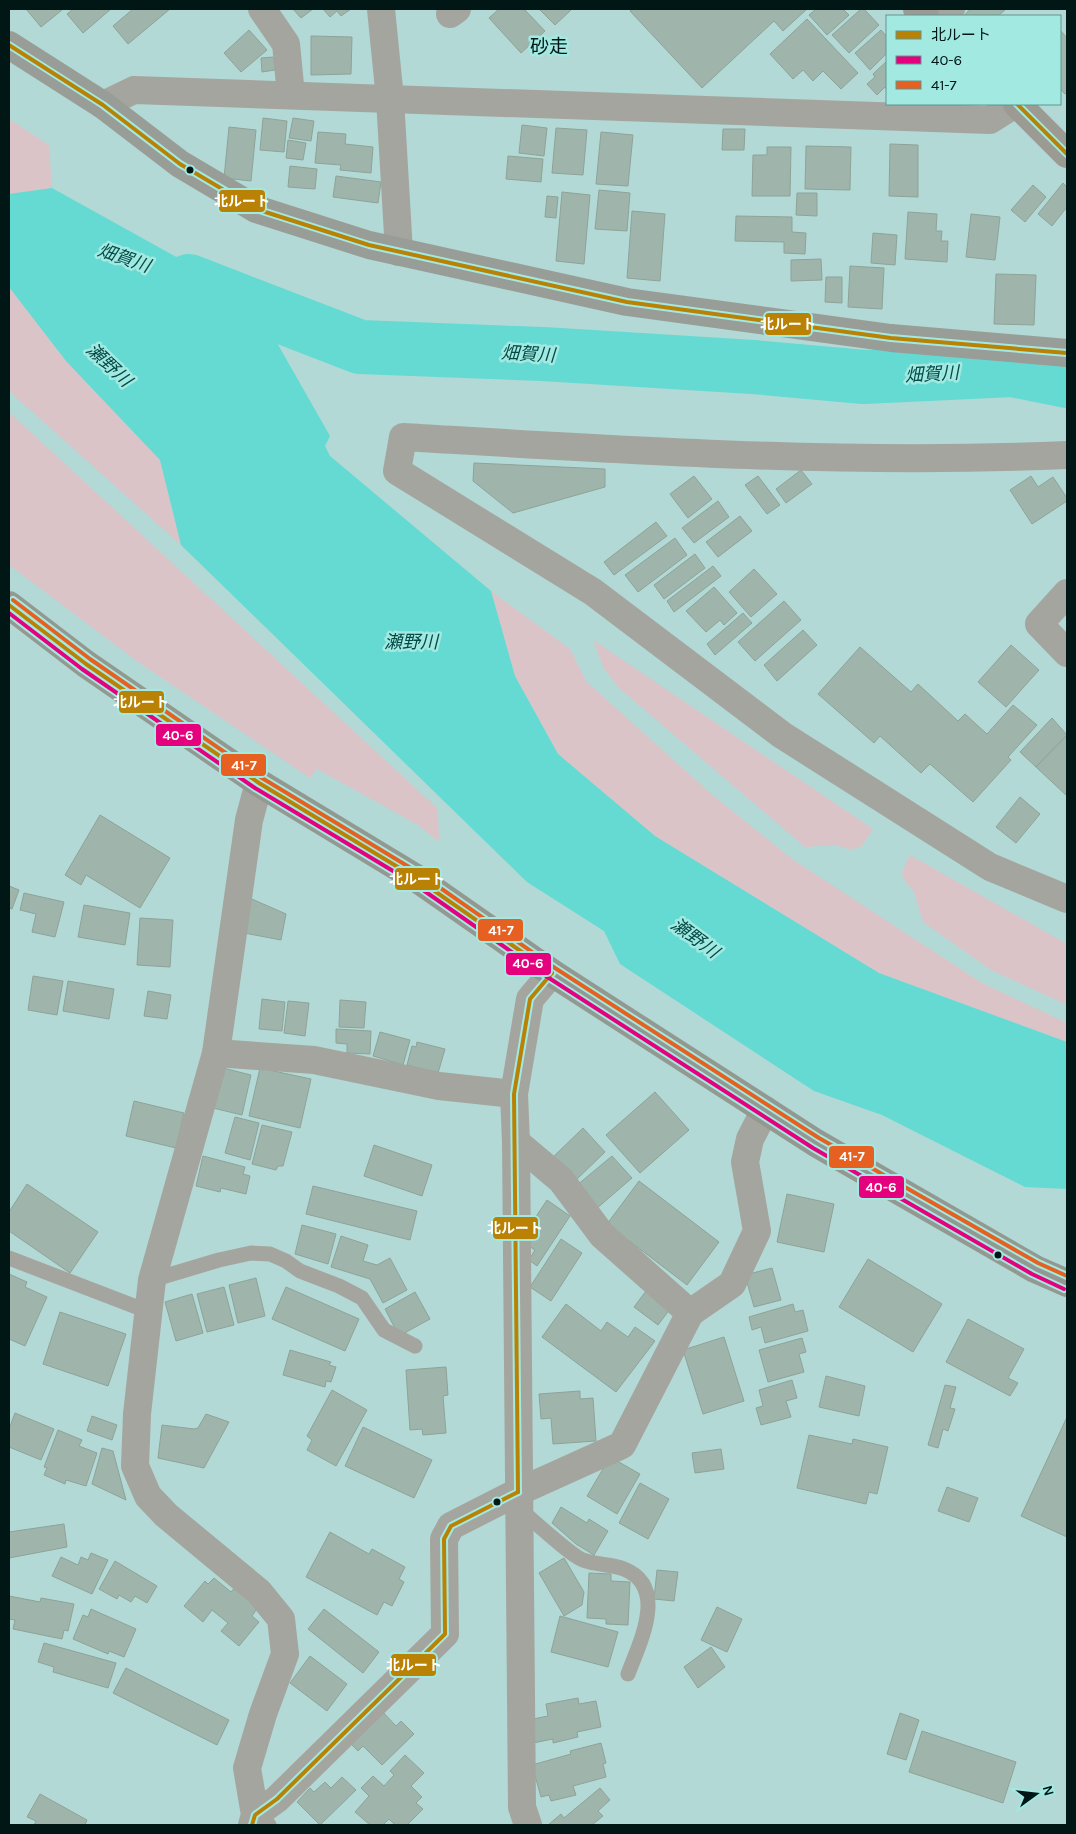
<svg xmlns="http://www.w3.org/2000/svg" width="1076" height="1834" font-family="Karla,'Noto Sans JP',sans-serif">
<style>
.green{fill:#dbc4c8}
.water{fill:#64dad2}
.lines{fill:none;stroke-linecap:round;stroke-linejoin:round}
.river{stroke:#64dad2;stroke-width:54}
.building{fill:#9fb5ab;stroke:#8da398}
.lane{stroke:#a4a59f;stroke-width:15}
.street{stroke:#a4a59f;stroke-width:28}
.secondary{stroke:#9b9b94;stroke-width:28}
.primary{stroke:#989e97;stroke-width:28}
.highway{stroke:#939890;stroke-width:28}
.bus-1-casing{stroke:#a2e9e2;stroke-width:8}
.bus-2-casing{stroke:#a2e9e2;stroke-width:8}
.bus-3-casing{stroke:#a2e9e2;stroke-width:8}
.bus-1{stroke:#b98205;stroke-width:4}
.bus-2{stroke:#e5007d;stroke-width:4}
.bus-3{stroke:#e66121;stroke-width:4}
.bus-dot{fill:#001715;stroke:#a2e9e2;stroke-width:2}
.labels{text-anchor:middle;dominant-baseline:central;stroke-width:5;stroke-linejoin:round;paint-order:stroke}
.water-label{font-size:18px;font-style:italic;fill:#054a45;stroke:#a2e9e2}
.quarter-label{font-size:19px;fill:#001715;stroke:#a2e9e2}
.line-badge{stroke:#a2e9e2;stroke-width:2}
.badge-label{font-size:14px;text-anchor:middle;font-weight:bold;fill:#fff}
</style>
<rect width="100%" height="100%" fill="#b2d9d5"/>
<g class="green">
<path d="M9,119L49,145L52,188L9,194Z"/>
<path d="M9,287L66,361L160,460L181,545L9,391Z"/>
<path d="M9,412L438,809L439,842L418,825L317,769L310,778L138,662L9,565Z"/>
<path d="M491,591L570,649L586,681L709,792L792,859L982,983L1067,1023V1042L879,973L655,836L558,754L515,676Z"/>
<path d="M593,640L873,829L862,846L851,850L836,845L805,847L619,688L604,669Z"/>
<path d="M910,855L1067,944V1005L991,970L923,922L914,892L903,878L902,872Z"/>
</g>
<path class="water" d="M52,188L252,299L330,436L325,446L330,456L491,591L515,676L558,754L655,836L879,973L1067,1042V1189L1025,1187L882,1115L814,1091L620,964L604,931L527,882L181,545L160,460L66,361L9,287V194Z"/>
<g class="lines">
<path class="river" d="M189,281L360,347L543,354L753,367L864,377L1012,370L1067,381"/>
</g>
<g class="building">
<path d="M26,9H61L62,10L41,27Z"/>
<path d="M73,9H111L83,33L67,14Z"/>
<path d="M133,9H170L128,44L113,26Z"/>
<path d="M293,9H313L301,18Z"/>
<path d="M323,9H351L341,16L337,11L330,17Z"/>
<path d="M499,9H524L545,31L521,53L489,18Z"/>
<path d="M539,9H572L555,25Z"/>
<path d="M633,9H807L783,31L774,21L702,88L630,11Z"/>
<path d="M816,9H843L849,15L827,35L809,15Z"/>
<path d="M861,9H864L879,25L849,53L832,35Z"/>
<path d="M970,9H1006L998,16H964Z"/>
<path d="M807,19L858,73L841,89L823,71L813,81L803,70L793,79L770,54Z"/>
<path d="M249,30L267,50L241,72L224,53Z"/>
<path d="M881,30L887,37V53L870,70L855,53Z"/>
<path d="M1060,30L1067,38V93L1065,94L1060,89Z"/>
<path d="M311,36L352,37L351,74L311,75Z"/>
<path d="M274,57L275,70L262,72L261,58Z"/>
<path d="M887,61V90L885,87L877,95L867,84L875,77L873,74Z"/>
<path d="M263,118L287,121L284,152L260,150Z"/>
<path d="M293,118L314,121L311,141L289,138Z"/>
<path d="M522,125L547,128L544,156L519,153Z"/>
<path d="M229,127L256,130L251,181L224,178Z"/>
<path d="M556,128L587,130L583,175L552,173Z"/>
<path d="M723,129H745L744,150H722Z"/>
<path d="M318,132L346,134L345,144L373,147L371,173L340,170L341,165L315,163Z"/>
<path d="M601,132L633,135L628,186L596,184Z"/>
<path d="M288,140L306,143L303,160L286,158Z"/>
<path d="M890,144L918,145V197L889,196Z"/>
<path d="M806,146L851,147L850,190L805,189Z"/>
<path d="M767,147H791L790,196H752L753,155H767Z"/>
<path d="M508,156L543,159L541,182L506,179Z"/>
<path d="M290,166L317,169L315,189L288,187Z"/>
<path d="M336,176L381,182L378,203L333,197Z"/>
<path d="M1063,183L1067,187V207L1052,226L1038,214Z"/>
<path d="M1033,185L1046,197L1025,222L1011,210Z"/>
<path d="M599,190L630,193L627,231L595,229Z"/>
<path d="M562,192L590,195L584,264L556,261Z"/>
<path d="M797,193H817V216L796,215Z"/>
<path d="M547,196L558,197L556,218L545,217Z"/>
<path d="M632,211L665,214L660,281L627,278Z"/>
<path d="M908,212L937,214L936,231H942L941,241H948L947,262L905,259Z"/>
<path d="M971,214L1000,217L995,260L966,257Z"/>
<path d="M736,216L792,217V232L806,233L805,254L784,253V242L735,241Z"/>
<path d="M873,233L897,235L895,265L871,263Z"/>
<path d="M821,259L822,280L791,281V260Z"/>
<path d="M850,266L884,268L882,309L848,307Z"/>
<path d="M996,274L1036,275L1034,325L994,324Z"/>
<path d="M826,277H842V303L825,302Z"/>
<path d="M474,463L605,469V487L513,513L473,481Z"/>
<path d="M801,470L812,484L786,503L776,489Z"/>
<path d="M694,476L712,499L688,518L670,494Z"/>
<path d="M758,476L780,505L767,514L745,485Z"/>
<path d="M1031,476L1038,487L1053,477L1067,498V501L1032,524L1010,490Z"/>
<path d="M718,501L729,517L694,543L682,528Z"/>
<path d="M740,516L752,531L718,557L706,542Z"/>
<path d="M656,522L667,536L614,575L604,562Z"/>
<path d="M675,538L687,555L638,592L625,575Z"/>
<path d="M695,554L705,568L664,599L654,585Z"/>
<path d="M713,566L721,576L674,612L667,601Z"/>
<path d="M754,569L777,594L751,617L729,592Z"/>
<path d="M714,587L737,613L724,625L720,620L706,632L686,611Z"/>
<path d="M784,601L801,620L755,661L738,642Z"/>
<path d="M743,613L752,623L715,655L707,644Z"/>
<path d="M803,630L817,645L777,681L764,665Z"/>
<path d="M1011,645L1039,670L1006,707L978,682Z"/>
<path d="M860,647L911,692L918,684L958,721L965,714L987,734L1013,705L1037,725L1008,757L1011,760L973,802L930,764L921,773L880,736L874,743L818,694Z"/>
<path d="M1052,718L1067,735L1036,767L1020,752Z"/>
<path d="M1067,735V796L1036,767Z"/>
<path d="M1020,797L1040,814L1016,843L996,827Z"/>
<path d="M100,815L170,858L140,908L86,875L81,885L65,875Z"/>
<path d="M9,886L19,890L12,909L9,908Z"/>
<path d="M24,893L64,902L55,937L32,932L36,914L20,910Z"/>
<path d="M245,896L286,914L281,940L239,932Z"/>
<path d="M84,905L130,913L125,945L78,937Z"/>
<path d="M140,918L173,920L170,967L137,965Z"/>
<path d="M33,976L63,981L57,1015L28,1010Z"/>
<path d="M68,981L114,989L109,1019L63,1011Z"/>
<path d="M148,991L171,995L167,1019L144,1016Z"/>
<path d="M262,999L285,1002L282,1031L259,1029Z"/>
<path d="M340,1000L366,1002L364,1028L339,1027Z"/>
<path d="M288,1001L309,1003L305,1036L284,1033Z"/>
<path d="M336,1029L371,1031L370,1054L347,1053V1044L336,1043Z"/>
<path d="M380,1032L410,1040L403,1065L373,1056Z"/>
<path d="M417,1042L445,1049L438,1073L407,1065L412,1046L416,1047Z"/>
<path d="M223,1068L251,1075L242,1115L213,1108Z"/>
<path d="M260,1068L311,1079L300,1128L249,1116Z"/>
<path d="M655,1092L689,1130L640,1173L606,1135Z"/>
<path d="M134,1101L184,1113L176,1148L126,1136Z"/>
<path d="M235,1117L259,1123L250,1160L225,1153Z"/>
<path d="M262,1125L292,1132L283,1166H278L276,1170L252,1164Z"/>
<path d="M583,1128L605,1152L574,1182L551,1159Z"/>
<path d="M374,1145L432,1165L422,1196L364,1176Z"/>
<path d="M203,1156L245,1167L243,1174L250,1176L246,1194L221,1188L220,1192L196,1186Z"/>
<path d="M612,1156L632,1178L596,1209L576,1186Z"/>
<path d="M639,1181L719,1242L687,1285L607,1224Z"/>
<path d="M27,1184L98,1232L70,1273L9,1231V1212Z"/>
<path d="M313,1186L417,1211L410,1240L306,1214Z"/>
<path d="M787,1194L834,1204L824,1252L777,1242Z"/>
<path d="M547,1200L570,1216L537,1266L529,1260L535,1250L526,1244L533,1233L527,1230Z"/>
<path d="M302,1225L336,1234L328,1264L295,1254Z"/>
<path d="M341,1236L368,1245L363,1261L377,1265L390,1258L407,1290L383,1303L370,1279L331,1267Z"/>
<path d="M561,1239L582,1253L551,1301L530,1287Z"/>
<path d="M868,1259L942,1304L913,1352L839,1307Z"/>
<path d="M772,1268L781,1300L754,1307L745,1275Z"/>
<path d="M9,1274L27,1282L25,1287L47,1297L25,1346L9,1339Z"/>
<path d="M256,1278L265,1316L238,1323L229,1285Z"/>
<path d="M224,1287L234,1325L207,1332L197,1294Z"/>
<path d="M286,1287L359,1319L345,1351L272,1319Z"/>
<path d="M649,1287L673,1305L658,1325L634,1307Z"/>
<path d="M415,1292L430,1319L399,1336L385,1309Z"/>
<path d="M192,1294L203,1333L176,1341L165,1302Z"/>
<path d="M566,1304L601,1331L607,1322L628,1337L635,1327L655,1341L616,1392L542,1337Z"/>
<path d="M793,1304L795,1312L803,1310L808,1331L765,1343L761,1327L752,1330L749,1317Z"/>
<path d="M60,1312L126,1334L108,1386L43,1364Z"/>
<path d="M968,1319L1024,1349L1008,1378L1018,1383L1010,1396L946,1362Z"/>
<path d="M724,1337L744,1401L703,1414L683,1350Z"/>
<path d="M802,1338L806,1352L799,1354L804,1372L768,1382L759,1350Z"/>
<path d="M290,1350L331,1362L329,1365L336,1367L331,1382L326,1381L325,1387L283,1375Z"/>
<path d="M446,1367L448,1395L443,1396L446,1433L423,1435L422,1429L410,1430L406,1370Z"/>
<path d="M826,1376L865,1386L859,1416L819,1407Z"/>
<path d="M792,1380L797,1398L786,1401L791,1417L761,1425L756,1408L763,1406L759,1390Z"/>
<path d="M945,1385L956,1387L950,1408L955,1409L948,1431L943,1429L938,1448L928,1445Z"/>
<path d="M332,1390L367,1410L336,1466L307,1450L312,1440L307,1436Z"/>
<path d="M580,1391V1399L593,1398L596,1441L553,1444L551,1418L541,1419L539,1394Z"/>
<path d="M15,1413L54,1429L41,1460L9,1447V1429Z"/>
<path d="M206,1414L229,1422L204,1468L158,1458L162,1425L194,1429L198,1428Z"/>
<path d="M92,1416L117,1425L112,1440L87,1431Z"/>
<path d="M1067,1417V1537L1021,1516Z"/>
<path d="M363,1427L432,1460L414,1498L345,1466Z"/>
<path d="M58,1430L82,1440L79,1446L97,1453L86,1486L66,1480L65,1484L44,1475L47,1468L44,1467Z"/>
<path d="M809,1435L852,1444L853,1439L888,1447L877,1494L869,1492L866,1504L797,1488Z"/>
<path d="M102,1448L113,1451L126,1500L92,1484Z"/>
<path d="M721,1449L724,1469L695,1473L692,1453Z"/>
<path d="M610,1457L640,1474L617,1514L587,1496Z"/>
<path d="M640,1483L669,1499L648,1539L619,1523Z"/>
<path d="M947,1487L978,1498L969,1522L938,1511Z"/>
<path d="M561,1507L587,1523L589,1519L608,1531L594,1555L576,1544L552,1523Z"/>
<path d="M64,1524L67,1547L9,1558V1532Z"/>
<path d="M330,1532L369,1554L372,1549L405,1567L399,1579L404,1582L392,1606L384,1602L377,1615L306,1577Z"/>
<path d="M91,1553L108,1560L92,1594L52,1576L61,1557L78,1565L81,1557L88,1560Z"/>
<path d="M564,1558L584,1592L582,1605L564,1616L539,1573Z"/>
<path d="M115,1561L157,1586L147,1603L135,1596L131,1602L119,1595L117,1599L99,1589Z"/>
<path d="M657,1570L678,1572L674,1601L654,1599Z"/>
<path d="M589,1573L611,1574V1581L630,1582L628,1625L606,1624V1619L587,1618Z"/>
<path d="M214,1578L231,1592L235,1587L258,1607L252,1616L259,1622L239,1646L221,1631L228,1623L212,1610L203,1622L184,1606L205,1581L208,1584Z"/>
<path d="M9,1596L40,1602L41,1598L74,1604L68,1631L64,1630L62,1639L13,1629L15,1620L9,1619Z"/>
<path d="M717,1607L742,1619L727,1652L701,1640Z"/>
<path d="M91,1609L136,1629L124,1657L109,1651L108,1654L73,1639L83,1615L88,1617Z"/>
<path d="M324,1609L379,1652L363,1673L308,1629Z"/>
<path d="M560,1616L618,1632L608,1667L551,1652Z"/>
<path d="M44,1643L116,1663L108,1688L53,1672L54,1667L38,1662Z"/>
<path d="M711,1647L725,1667L698,1688L684,1667Z"/>
<path d="M310,1656L347,1684L327,1711L290,1683Z"/>
<path d="M126,1668L229,1720L217,1745L113,1693Z"/>
<path d="M578,1698L579,1704L596,1701L601,1727L577,1732L578,1737L553,1743V1739L533,1743L528,1720L548,1716L546,1704Z"/>
<path d="M381,1710L396,1726L401,1721L414,1734L382,1765L363,1746L358,1751L348,1741Z"/>
<path d="M900,1713L919,1720L906,1760L887,1754Z"/>
<path d="M922,1731L1016,1762L1003,1803L909,1772Z"/>
<path d="M601,1743L606,1763L603,1764L606,1777L573,1786L576,1795L551,1801L549,1795L541,1797L532,1765L571,1754L570,1751Z"/>
<path d="M405,1755L424,1773L411,1786L422,1797L416,1803L423,1809L407,1825H395L389,1819L383,1825H370L355,1812L369,1796L361,1788L373,1776L384,1786L394,1775L390,1771Z"/>
<path d="M342,1777L356,1790L320,1825L297,1802L310,1788L314,1792L325,1782L331,1788Z"/>
<path d="M600,1788L610,1800L598,1811L603,1816L592,1825H548L561,1814L564,1818Z"/>
<path d="M40,1794L87,1820L85,1825H34L36,1821L27,1817Z"/>
</g>
<g class="lines">
<g class="lane">
<path d="M9,1258L147,1311"/>
<path d="M152,1280L219,1260L251,1253L270,1254L286,1261L300,1271L339,1286L362,1298L384,1330L415,1346"/>
<path d="M518,1508C531,1518 571,1556 583,1560C596,1565 611,1564 624,1569C669,1587 639,1644 628,1674"/>
<path d="M260,1813L269,1825"/>
</g>
<g class="street">
<path d="M262,9L286,44L291,95"/>
<path d="M381,9L390,99L399,252"/>
<path d="M450,14L457,9"/>
<path d="M944,16L951,9"/>
<path d="M103,105L134,90L990,120L1015,104"/>
<path d="M1067,455C846,465 624,450 403,437L397,471L593,592L782,735L990,867L1067,899"/>
<path d="M1067,593L1039,624L1067,653"/>
<path d="M216,1053L314,1060L439,1086L514,1094"/>
<path d="M516,1142L561,1180L602,1235L690,1313"/>
<path d="M255,1815L277,1799L445,1634L444,1539L451,1526L518,1492L622,1445L690,1313L732,1284L757,1231L745,1162L750,1139L765,1110"/>
<path d="M252,1825L255,1815L247,1768L263,1714L285,1654L281,1619L259,1592L166,1515L148,1496L135,1466L137,1414L152,1280L216,1053L249,820L259,783"/>
<path d="M528,1825L522,1807L516,1142L514,1094L530,999L552,973"/>
</g>
<g class="secondary">
<path d="M917,9L925,16"/>
<path d="M1017,104L1067,154"/>
</g>
<path class="primary" d="M9,45L103,105L180,164L256,209L369,245L627,302L891,338L1067,353"/>
<path class="highway" d="M9,605L86,664L259,783L416,878L552,973L816,1143L1035,1269L1067,1283"/>
<g class="bus-1-casing">
<g id="bus-1">
<path d="M9,45L103,105L180,164L256,209L369,245L627,302L891,338L1067,353"/>
<path d="M1017,104L1067,154"/>
<path d="M9,605L86,664L259,783L416,878L552,973"/>
<path d="M518,1492L514,1094L530,999L552,973"/>
<path d="M252,1825L255,1815L277,1799L445,1634L444,1539L451,1526L518,1492"/>
</g>
</g>
<g class="bus-2-casing">
<path id="bus-2" d="M9,613L82,669L255,788L413,883L549,978L813,1148L1032,1274L1064,1289"/>
</g>
<g class="bus-3-casing">
<path id="bus-3" d="M13,600L90,659L262,778L419,873L555,968L819,1138L1038,1263L1067,1276"/>
</g>
<use href="#bus-1" class="bus-1"/>
<use href="#bus-2" class="bus-2"/>
<use href="#bus-3" class="bus-3"/>
</g>
<g class="bus-dot">
<circle cx="190" cy="170" r="4.5"/>
<circle cx="998" cy="1255" r="4.5"/>
<circle cx="497" cy="1502" r="4.5"/>
</g>
<g class="labels">
<g class="water-label">
<text transform="translate(124 258) rotate(19)">畑賀川</text>
<text transform="translate(528 354) rotate(3)">畑賀川</text>
<text transform="translate(109 365) rotate(43)">瀬野川</text>
<text transform="translate(932 374) rotate(-3)">畑賀川</text>
<text x="411" y="642">瀬野川</text>
<text transform="translate(695 938) rotate(36)">瀬野川</text>
</g>
<g class="quarter-label">
<text x="549" y="47">砂走</text>
</g>
</g>
<g class="line-badge">
<rect x="218" y="189" width="48" height="24" rx="5" fill="#b98205"/>
<rect x="764" y="312" width="48" height="24" rx="5" fill="#b98205"/>
<rect x="118" y="690" width="47" height="24" rx="5" fill="#b98205"/>
<rect x="155" y="723" width="47" height="24" rx="5" fill="#e5007d"/>
<rect x="220" y="753" width="47" height="24" rx="5" fill="#e66121"/>
<rect x="394" y="867" width="47" height="24" rx="5" fill="#b98205"/>
<rect x="477" y="918" width="47" height="24" rx="5" fill="#e66121"/>
<rect x="505" y="952" width="47" height="24" rx="5" fill="#e5007d"/>
<rect x="828" y="1145" width="47" height="24" rx="5" fill="#e66121"/>
<rect x="858" y="1175" width="47" height="24" rx="5" fill="#e5007d"/>
<rect x="492" y="1216" width="47" height="24" rx="5" fill="#b98205"/>
<rect x="390" y="1653" width="47" height="24" rx="5" fill="#b98205"/>
</g>
<g class="badge-label">
<text x="242" y="206">北ルート</text>
<text x="788" y="329">北ルート</text>
<text x="141" y="707">北ルート</text>
<text x="178" y="740">40-6</text>
<text x="244" y="770">41-7</text>
<text x="417" y="884">北ルート</text>
<text x="501" y="935">41-7</text>
<text x="528" y="968">40-6</text>
<text x="852" y="1161">41-7</text>
<text x="881" y="1192">40-6</text>
<text x="515" y="1233">北ルート</text>
<text x="414" y="1670">北ルート</text>
</g>
<rect width="1076" height="1834" fill="none" stroke="#001715" stroke-width="20"/>
<rect x="886" y="15" width="175" height="90" fill="#a2e9e2" stroke="#619590"/>
<rect x="896" y="31" width="25" height="8" fill="#b98205" stroke="#619590"/>
<text x="931" y="40" font-size="15" fill="#001715">北ルート</text>
<rect x="896" y="56" width="25" height="8" fill="#e5007d" stroke="#619590"/>
<text x="931" y="65" font-size="15" fill="#001715">40-6</text>
<rect x="896" y="81" width="25" height="8" fill="#e66121" stroke="#619590"/>
<text x="931" y="90" font-size="15" fill="#001715">41-7</text>
<g transform="translate(1036 1794) rotate(75)" stroke="#a2e9e2" stroke-width="4" paint-order="stroke">
<path d="M0-4L9 19L0 12L-9 19Z" fill="#001715"/>
<text y="-8" font-size="14" font-weight="bold" text-anchor="middle" fill="#001715">N</text>
</g>
</svg>
